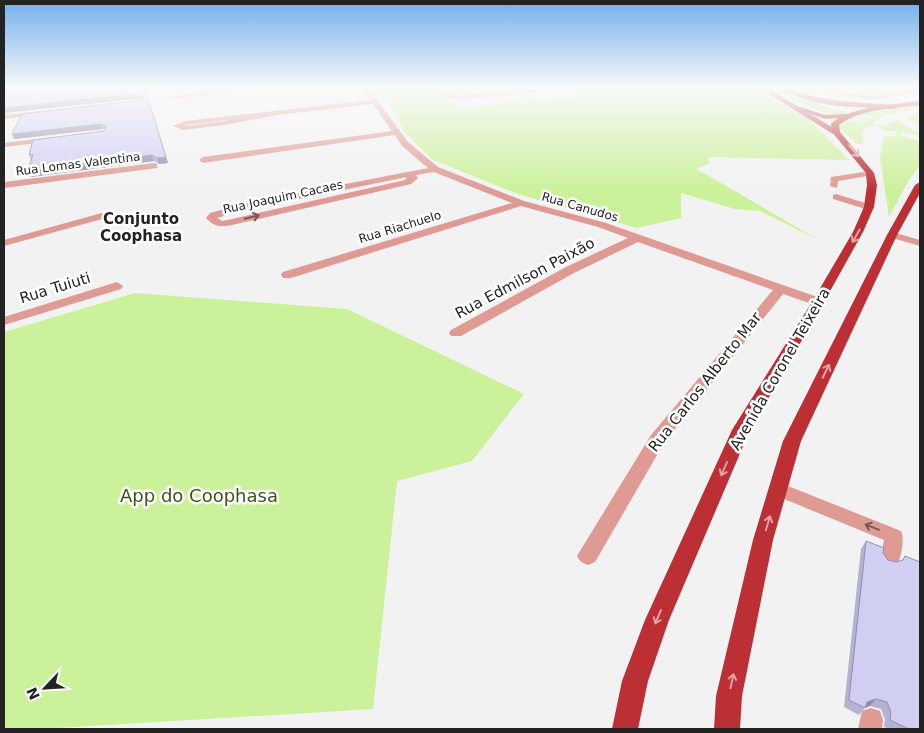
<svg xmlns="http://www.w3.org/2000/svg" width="924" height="733" font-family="'DejaVu Sans',sans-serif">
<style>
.green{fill:#cbf19a}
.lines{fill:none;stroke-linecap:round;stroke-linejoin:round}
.service{fill:#df9a94;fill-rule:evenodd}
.minor{fill:#df9a94;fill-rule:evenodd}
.primary{fill:#c34644;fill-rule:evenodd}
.trunk{fill:#bc2f34;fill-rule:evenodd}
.wall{fill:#b4b1d2}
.shaded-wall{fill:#9290ab}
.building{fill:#d1cef4;stroke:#9290ab}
.oneway{stroke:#e1a1a4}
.oneway2{stroke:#785956}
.labels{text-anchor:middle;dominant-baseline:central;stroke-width:5;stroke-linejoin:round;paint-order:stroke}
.far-street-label{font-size:12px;fill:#232323;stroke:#fff}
.far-quarter-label{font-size:15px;font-weight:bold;fill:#232323;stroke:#fff}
.street-label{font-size:15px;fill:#232323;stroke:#fff}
.near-park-label{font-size:18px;fill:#3d5514;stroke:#fff}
</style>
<rect width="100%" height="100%" fill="#f2f2f3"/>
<g class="green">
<path d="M376,89H433L460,108L583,96L572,89H755L811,121L849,160L708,157L710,163L697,169L817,239L760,211L735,209L681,193V218L637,228L521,195L433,160L404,132L396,114Z"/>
<path d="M783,93L845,112L852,117L872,119L873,117L842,106L885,113L856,105L893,107L920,105V108L893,114L874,113L883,116L870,125C887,129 903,117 920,112V125L906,118L899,121L920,134V135L902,132L900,136L920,141V165L907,183L889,217L880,157L884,137L896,136L897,131H882L881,127L867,126L863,133V144L856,143L827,118L861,122L871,120C837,116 812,113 783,93Z"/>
<path d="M135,293L347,309L524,394L472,461L397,481L373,709L40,729H4V332Z"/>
</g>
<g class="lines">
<g class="service">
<path d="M870,171H873V175L838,181L837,188L830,186L831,177Z"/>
<path d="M836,194L872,205L874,207L869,210L833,199V195Z"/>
<path d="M892,232L920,240V246L889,237V233Z"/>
<path d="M778,482L901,531C905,540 901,556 897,566L890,568L883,566L880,560L884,540L772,494L769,489L772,484Z"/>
<path d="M871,708L880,711L883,720L882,729H858L862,711Z"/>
</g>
<g class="minor">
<path d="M16,89H35L4,95V91Z"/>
<path d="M224,89H247L172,99L169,97Z"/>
<path d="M363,89H369L408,142L438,167L524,201L606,223L823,299L824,302L818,306L783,294L664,443L595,562L588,565L581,562L577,556L651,435L773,290L638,242L574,273L461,336H451L449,333L451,330L566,267L628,238L598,227L521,206L291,278H283L281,275L283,272L512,203L434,172L416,175L418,178L411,184L232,225C221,227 214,227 206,218L210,213L243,204L428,168L402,146L395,135L203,163L199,160L203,157L392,131L373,104L277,115L225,125L183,130L173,126L185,121L371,100ZM227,120L225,121L185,126L186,125ZM407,177L405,180L232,219L222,221L217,218L244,210Z"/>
<path d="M432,89C442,89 448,95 458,96L533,89L550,90L458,100L446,98Z"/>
<path d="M829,89L872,96L893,93L891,91L893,89L920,91V95L906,94L872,100L824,91Z"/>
<path d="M40,111L42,112V114L4,119V115Z"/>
<path d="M52,137H55V141L4,147V143Z"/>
<path d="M154,163L157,164V168L4,188V182Z"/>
<path d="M109,211L113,212V216L4,246V240Z"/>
<path d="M117,282L123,286L121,289L4,325V317Z"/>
</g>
<g class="primary">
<path d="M761,89H769L840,132L833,134Z"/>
<path d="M781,89H791L812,96L838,101L894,105L897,107L894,109C858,107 813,108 781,89Z"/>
</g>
<g class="trunk">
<path d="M920,101V105C892,109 862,108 839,125L840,132L874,173L877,185L874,207L863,232L824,302L750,430L669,620L648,681L638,729H612L622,681L645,620L732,430L812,302L853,232L864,207L867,185L866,173L832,132L831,124L838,118L825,119L794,108L797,106L825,115L846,114L876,106Z"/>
<path d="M920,182V193L897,235L801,441L773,540L742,696L740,729H714L716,696L753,540L783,441L887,235L915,185Z"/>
</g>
</g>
<g class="wall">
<path d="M16,89H145L168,163L159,164L154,161L30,177L31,160L29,155L104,131L105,130L103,129L14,139L143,100V99L142,98Z"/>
<path d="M841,89H885L870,94Z"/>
<path d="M866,541L883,553L888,560L896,562L902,561L905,556L920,729H889L884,727L885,719L881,709L870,706L865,708L859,715L844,707L861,549Z"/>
</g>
<g class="shaded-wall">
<path d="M872,89H885L870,94Z"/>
<path d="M140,93L142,98L4,113V108Z"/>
<path d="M101,124L103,129L14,139L12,134Z"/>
<path d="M152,155L154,161L30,177L28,171Z"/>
<path d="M166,157L168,163L159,164L157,158Z"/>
<path d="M876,699L870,706L865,708L867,702Z"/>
</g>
<g class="building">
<path d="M16,89H145L166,157L157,158L152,155L28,171L33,154L29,155L33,140L104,131L106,126L101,124L12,134L22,114L143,100L144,96L140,93L4,108V99L7,91Z"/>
<path d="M866,541L884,548L883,553L888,560L896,562L903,560L905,556L920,562V729H909L890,720L891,712L887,702L876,699L867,702L865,708L849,700Z"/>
</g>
<defs><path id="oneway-shaft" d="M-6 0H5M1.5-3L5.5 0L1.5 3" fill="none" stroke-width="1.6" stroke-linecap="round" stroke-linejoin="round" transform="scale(1.25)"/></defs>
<g class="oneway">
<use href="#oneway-shaft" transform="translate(854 151) rotate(50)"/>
<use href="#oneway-shaft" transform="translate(856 236) rotate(119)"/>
<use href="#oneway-shaft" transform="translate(826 371) rotate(-64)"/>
<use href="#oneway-shaft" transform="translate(724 469) rotate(114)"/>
<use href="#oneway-shaft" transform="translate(768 523) rotate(-73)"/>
<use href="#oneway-shaft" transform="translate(658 617) rotate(113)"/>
<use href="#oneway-shaft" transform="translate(732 681) rotate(-78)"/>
</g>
<g class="oneway2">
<use href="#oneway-shaft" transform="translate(252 217) rotate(-13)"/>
<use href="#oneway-shaft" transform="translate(872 527) rotate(-158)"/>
</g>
<linearGradient id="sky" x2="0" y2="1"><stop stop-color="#75aeec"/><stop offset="0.46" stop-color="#f9f9fa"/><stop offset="1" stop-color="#f9f9fa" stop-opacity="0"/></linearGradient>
<rect width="924" height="192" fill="url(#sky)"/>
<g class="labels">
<g class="far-street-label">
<text transform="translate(78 164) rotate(-7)">Rua Lomas Valentina</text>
<text transform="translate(283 197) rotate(-12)">Rua Joaquim Cacaes</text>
<text transform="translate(580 207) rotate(16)">Rua Canudos</text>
<text transform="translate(400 227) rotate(-17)">Rua Riachuelo</text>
</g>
<g class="far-quarter-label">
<text x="141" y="219">Conjunto<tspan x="141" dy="17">Coophasa</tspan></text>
</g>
<g class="street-label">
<text transform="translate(525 278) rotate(-28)">Rua Edmilson Paixão</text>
<text transform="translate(55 288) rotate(-17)">Rua Tuiuti</text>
<text transform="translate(780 369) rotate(-60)">Avenida Coronel Teixeira</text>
<text transform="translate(705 382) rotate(-52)">Rua Carlos Alberto Mar</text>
</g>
<g class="near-park-label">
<text x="199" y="495">App do Coophasa</text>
</g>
</g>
<rect width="924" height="733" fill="none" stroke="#232323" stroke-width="10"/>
<g transform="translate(45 688) rotate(245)" stroke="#ffffff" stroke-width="4" paint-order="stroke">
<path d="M0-4L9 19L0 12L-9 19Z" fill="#232323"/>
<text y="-8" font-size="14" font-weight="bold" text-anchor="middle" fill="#232323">N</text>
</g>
</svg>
